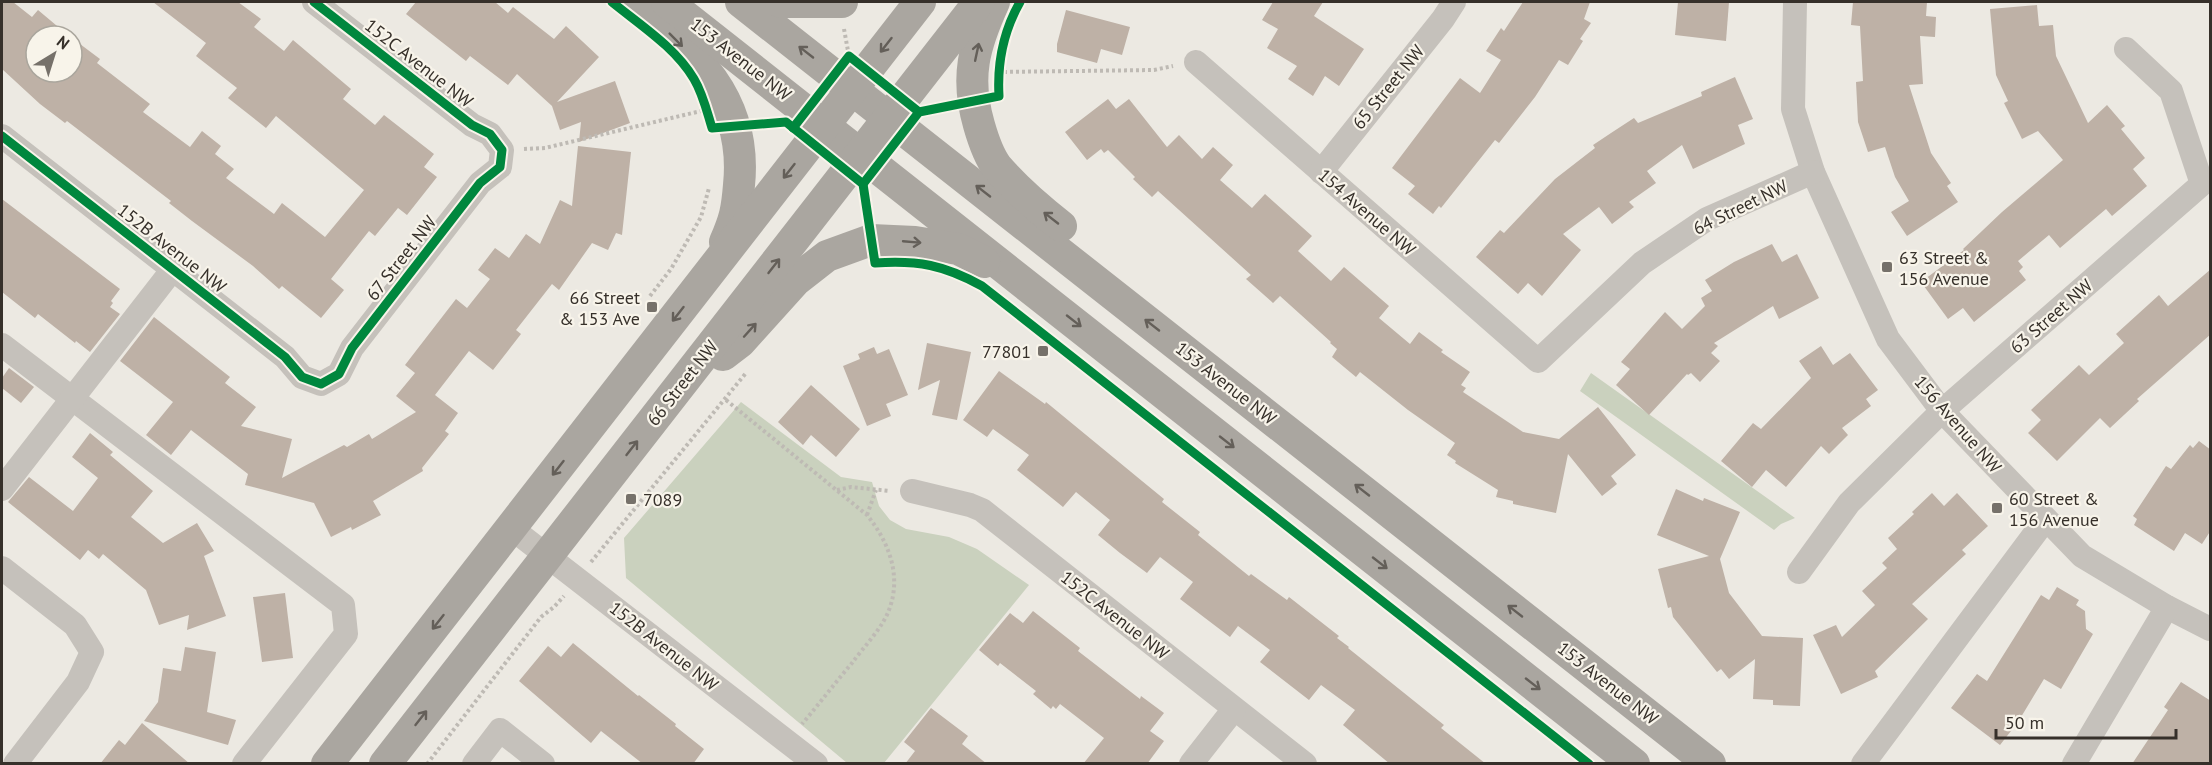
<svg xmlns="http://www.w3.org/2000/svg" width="2212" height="765" font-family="'PT Sans',sans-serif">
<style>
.green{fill:#cad1be}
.building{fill:#beb1a6}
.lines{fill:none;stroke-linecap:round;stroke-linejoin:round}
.path{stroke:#bebab4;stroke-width:4;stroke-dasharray:3 3;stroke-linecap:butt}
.minor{stroke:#c5c1bb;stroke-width:24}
.major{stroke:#aaa6a0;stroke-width:32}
.cycleway-casing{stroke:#f8f4ea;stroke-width:13}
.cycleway{stroke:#00873e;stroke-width:9}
.oneway{stroke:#645f59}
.poi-dot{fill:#76716a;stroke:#f8f4ea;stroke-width:2}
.labels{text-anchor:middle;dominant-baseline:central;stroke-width:4.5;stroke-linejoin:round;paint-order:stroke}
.street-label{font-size:18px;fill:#36302a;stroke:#f8f4ea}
.poi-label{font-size:18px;fill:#36302a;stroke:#f8f4ea;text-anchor:start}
</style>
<rect width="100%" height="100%" fill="#ece9e2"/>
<g class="green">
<path d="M1591,373L1795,518L1781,524L1774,530L1580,391Z"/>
<path d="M741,402L841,477L872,482L879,506L890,520L906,529L949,537L977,549L1029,585L884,763H847L626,578L624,538Z"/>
</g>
<g class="building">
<path d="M2,2H13L32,17L38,10L69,36H36V72H72V38L100,59L97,63L150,104L143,112L190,147L202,131L221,146L215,154L234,169L226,178L274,214L282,203L325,237L364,190L276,116L266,128L228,98L237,88L196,56L206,43L153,2H238L261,19L254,27L284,51L293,40L351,89L343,99L375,125L384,115L434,154L424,167L437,177L407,215L398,208L375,236L369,231L331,279L344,290L321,318L282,286L279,289L253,266L192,221L169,203L171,201L67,121L65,123L40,104L2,69Z"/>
<path d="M416,2H495L508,13L513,7L554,39L566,26L599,57L557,102L615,81L630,123L579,142L581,122L560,130L552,106L517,74L508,85L470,56L466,61L406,14Z"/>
<path d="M1273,2H1323L1314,16L1364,49L1339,86L1325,76L1313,96L1288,79L1297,66L1267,48L1278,29L1262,20Z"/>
<path d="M1523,2H1590L1584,19L1591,23L1580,39L1583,41L1568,65L1559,60L1535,97L1499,143L1495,140L1441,208L1439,206L1433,214L1408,194L1415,186L1392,168L1460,78L1480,93L1501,60L1486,51L1501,28L1504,31Z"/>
<path d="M1678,2H1729L1726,41L1675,35Z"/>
<path d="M1853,2H1927L1926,16L1936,17L1935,37L1920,36L1923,84L1909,85L1931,153L1951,183L1947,186L1958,202L1907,236L1891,212L1909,201L1895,177L1885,147L1868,152L1858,122L1856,82L1863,81L1860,26L1851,25Z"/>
<path d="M2037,5L2039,26L2053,25L2056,56L2088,123L2107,105L2125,126L2121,129L2145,158L2133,169L2147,186L2112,216L2106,209L2060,248L2049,235L2018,261L2023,267L2019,271L2026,280L1974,322L1963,308L1948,319L1921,282L1964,250L1963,249L2002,212L2063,160L2038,131L2022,139L2004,103L2008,101L1996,75L1990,9Z"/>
<path d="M1066,10L1130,27L1122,55L1101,49L1097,63L1057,52V44Z"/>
<path d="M1735,77L1753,119L1738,125L1745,144L1693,169L1682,145L1647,171L1656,183L1629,202L1634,207L1612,224L1599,207L1563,234L1581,250L1542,296L1528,283L1518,294L1476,257L1500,230L1504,233L1555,179L1595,148L1593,145L1611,133L1634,118L1638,123L1702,96L1701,92Z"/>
<path d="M1108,99L1116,109L1129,99L1167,147L1179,135L1202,159L1213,147L1233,165L1220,180L1252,208L1265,194L1312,236L1298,251L1331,281L1344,267L1389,306L1379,318L1410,344L1419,332L1443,350L1441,352L1470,372L1461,385L1466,388L1463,392L1523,432L1559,439L1598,407L1636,455L1611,476L1617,484L1602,496L1568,454L1556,513L1513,504V501L1496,497L1498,490L1455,463L1456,461L1447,455L1455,443L1408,410L1360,372L1356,377L1332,357L1337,349L1330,343L1331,342L1280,296L1273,303L1246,279L1251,275L1158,191L1152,197L1133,179L1135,177L1108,150L1104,153L1101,149L1087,160L1065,132Z"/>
<path d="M578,146L631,152L622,235L616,233L608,250L592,243L559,290L552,284L516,330L521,334L493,370L469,351L435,395L458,413L445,431L449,434L422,468L423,471L373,501L381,515L352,530L351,527L331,537L314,503L245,485L248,474L191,430L171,455L146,435L173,402L120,361L154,317L230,377L225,383L256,407L241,426L292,439L282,478L344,445L347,447L369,434L372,439L416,412L396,396L415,373L405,365L456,299L467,308L490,279L478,270L495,248L509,258L526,234L540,244L560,200L572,206Z"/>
<path d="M2,199L120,289L111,301L113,303L110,307L120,314L90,352L76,341L75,343L38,314L35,318L2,292Z"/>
<path d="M1772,244L1782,262L1797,254L1819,298L1779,319L1773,306L1714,343L1718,346L1711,353L1720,361L1700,382L1691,373L1688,375L1687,374L1649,415L1616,385L1630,369L1621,362L1665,312L1682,329L1705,306L1701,298L1712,291L1705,280L1734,262Z"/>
<path d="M2211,269V334L2137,399L2139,401L2110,428L2100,418L2057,461L2028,433L2041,420L2031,410L2079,365L2089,375L2124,343L2116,334L2159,295L2168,306Z"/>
<path d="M927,343L971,352L957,420L932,415L940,380L918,390Z"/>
<path d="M1821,346L1833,365L1850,353L1878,390L1866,399L1871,406L1842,428L1848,435L1829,454L1821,446L1786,487L1766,470L1752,487L1721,461L1753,423L1761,429L1811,378L1799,361Z"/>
<path d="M874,347L877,354L889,349L908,395L886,404L891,416L867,426L843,366L860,359L858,354Z"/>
<path d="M9,368L34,387L21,403L2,388V378Z"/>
<path d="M999,371L1045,404L1046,402L1142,481L1164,499L1162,502L1200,532L1198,535L1249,576L1251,574L1287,600L1289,597L1339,636L1337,638L1349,647L1348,648L1444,725L1441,728L1486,764H1390L1343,725L1355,710L1321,685L1309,700L1260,662L1270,650L1238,626L1230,637L1180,599L1193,582L1160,557L1147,573L1120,553L1098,535L1110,520L1076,492L1063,507L1042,490L1017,470L1029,455L993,429L987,437L963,420Z"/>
<path d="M811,385L860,429L836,457L811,435L803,445L778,422Z"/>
<path d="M90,433L113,452L110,455L153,491L131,517L163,543L197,523L214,551L204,556L226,616L187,630L189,615L159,625L146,590L103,554L99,559L88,550L80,560L8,502L29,477L73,511L98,478L72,457Z"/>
<path d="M2199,441L2211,450V530L2202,544L2185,533L2174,551L2134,525L2137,519L2133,516L2166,466L2171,469L2190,445L2193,448Z"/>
<path d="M1676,489L1703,501L1704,498L1740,512L1720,559L1729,593L1762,636L1803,638L1800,706L1773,705V700L1753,699L1755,659L1729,679L1721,669L1717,672L1673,617L1671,607L1668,608L1658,569L1709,556L1657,535Z"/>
<path d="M1932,493L1944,506L1957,493L1988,526L1962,550L1966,554L1912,604L1928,619L1875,671L1878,677L1841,694L1813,635L1836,625L1842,637L1875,605L1862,591L1887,568L1882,563L1897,549L1888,538L1914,514L1912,512Z"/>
<path d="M2057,587L2079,600L2076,605L2085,611L2086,629L2093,634L2061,689L2044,679L2018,722L2000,745L1951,708L1977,674L1987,681L2041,595L2049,600Z"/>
<path d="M285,593L293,658L262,662L253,597Z"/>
<path d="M1033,611L1080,648L1078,651L1140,699L1141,696L1164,713L1150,731L1164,741L1147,764H1083L1104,738L1060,704L1056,709L1053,706L1051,709L1033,694L1036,691L1000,663L998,666L979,650L1010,613L1023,623Z"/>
<path d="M573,643L638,696L639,695L676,724L675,726L704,749L693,764H643L601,731L591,743L519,681L548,646L561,657Z"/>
<path d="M185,647L216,652L207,712L236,720L228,745L144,721L158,702L163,668L181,671Z"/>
<path d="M2181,682L2211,701V764H2132L2168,710L2164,707Z"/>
<path d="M931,708L968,736L962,744L987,764H905L915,751L904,742Z"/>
<path d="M142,723L190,764H100L119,740L125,745Z"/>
</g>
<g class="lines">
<g class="path">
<path d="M844,29L848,51"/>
<path d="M998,72L1154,70L1173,66"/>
<path d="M524,149L545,148L701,111"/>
<path d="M650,296L671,269L701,217L709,188"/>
<path d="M726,400L867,515C889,542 902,576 889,610C883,627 863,648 852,663C835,683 819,704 802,724"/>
<path d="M837,490L851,487L890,491"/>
<path d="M867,515L876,490"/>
<path d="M591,562L746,373"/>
<path d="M427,764L541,617L554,607L564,596"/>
</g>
<g class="minor">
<path d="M1795,2L1793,109L1813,172L1888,339L1942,411L2082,556L2167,607L2210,629"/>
<path d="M1196,62L1538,361L1642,263L1707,219L1813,172"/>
<path d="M2,136L285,357L302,377L321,384L339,374L352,348L480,183L500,167L502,150L490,134L472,125L314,2"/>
<path d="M1321,172L1443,19L1454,2"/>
<path d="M2,345L343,605L346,634L244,764"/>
<path d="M2,489L173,269"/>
<path d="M912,491L970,505L982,510L1305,764"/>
<path d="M511,528L816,764"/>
<path d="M2,568L75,625L92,652L78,682L15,764"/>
<path d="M1799,572L1849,503L1942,411L2202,184L2171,91L2126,49"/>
<path d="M474,764L500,730L543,764"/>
<path d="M1191,764L1234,709"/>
<path d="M1863,764L2045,520"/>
<path d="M2074,764L2167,607"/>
</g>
<g class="major">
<path d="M632,2C694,52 748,98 739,185C737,210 735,219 725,242"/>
<path d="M667,2L1634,764"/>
<path d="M741,2L1710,764"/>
<path d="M781,2H842"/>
<path d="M994,2C974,46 965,77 979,125C983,139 988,155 997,167C1016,189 1038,208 1061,226"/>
<path d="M723,355L740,342L795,281L827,256L871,240L915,242L958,249L984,262"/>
<path d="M327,764L920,2"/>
<path d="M385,764L979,2"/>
</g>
<g class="cycleway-casing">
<g id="cycleway">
<path d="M612,2C640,25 675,47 694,79C703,94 707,112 712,128L786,122L863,184L875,263C918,260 944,265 982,286L1589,764"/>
<path d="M793,128L849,56L919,112"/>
<path d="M2,136L285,357L302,377L321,384L339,374L352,348L480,183L500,167L502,150L490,134L472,125L314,2"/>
<path d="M863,184L919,112L999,96C997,62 1003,32 1020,2"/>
</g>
</g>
<use href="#cycleway" class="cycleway"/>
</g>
<defs><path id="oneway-shaft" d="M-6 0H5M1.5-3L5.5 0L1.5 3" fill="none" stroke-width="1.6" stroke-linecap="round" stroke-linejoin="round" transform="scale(1.5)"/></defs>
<g class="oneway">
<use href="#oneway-shaft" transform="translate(676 40) rotate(45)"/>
<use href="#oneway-shaft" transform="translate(886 45) rotate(128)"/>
<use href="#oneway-shaft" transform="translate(806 52) rotate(-142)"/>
<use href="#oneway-shaft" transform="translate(977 52) rotate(-78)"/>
<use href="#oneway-shaft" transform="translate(789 171) rotate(128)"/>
<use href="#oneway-shaft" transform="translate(983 191) rotate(-142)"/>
<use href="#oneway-shaft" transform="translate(1051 218) rotate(-142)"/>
<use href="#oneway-shaft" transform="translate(912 242) rotate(5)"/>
<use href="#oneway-shaft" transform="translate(774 266) rotate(-52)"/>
<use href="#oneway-shaft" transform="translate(678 314) rotate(128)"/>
<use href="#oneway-shaft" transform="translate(1074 321) rotate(38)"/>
<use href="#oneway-shaft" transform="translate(1152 325) rotate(-142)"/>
<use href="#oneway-shaft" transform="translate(750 330) rotate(-48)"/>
<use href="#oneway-shaft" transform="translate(1227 442) rotate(38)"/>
<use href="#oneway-shaft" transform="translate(632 448) rotate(-52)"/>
<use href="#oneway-shaft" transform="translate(558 468) rotate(128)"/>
<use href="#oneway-shaft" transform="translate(1362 490) rotate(-142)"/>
<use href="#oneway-shaft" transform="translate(1380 563) rotate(38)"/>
<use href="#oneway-shaft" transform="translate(1515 611) rotate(-142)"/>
<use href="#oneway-shaft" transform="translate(438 622) rotate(128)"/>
<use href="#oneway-shaft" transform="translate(1533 684) rotate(38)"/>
<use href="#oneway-shaft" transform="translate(421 718) rotate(-52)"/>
</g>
<g class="poi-dot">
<rect x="1881" y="261" width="12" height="12" rx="3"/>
<rect x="646" y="301" width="12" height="12" rx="3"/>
<rect x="1037" y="345" width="12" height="12" rx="3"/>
<rect x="625" y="493" width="12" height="12" rx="3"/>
<rect x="1991" y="502" width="12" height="12" rx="3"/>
</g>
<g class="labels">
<g class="street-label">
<text transform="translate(741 59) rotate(38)">153 Avenue NW</text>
<text transform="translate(419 63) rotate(38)">152C Avenue NW</text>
<text transform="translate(1388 87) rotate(-51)">65 Street NW</text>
<text transform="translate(1740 207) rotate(-26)">64 Street NW</text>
<text transform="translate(1367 212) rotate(41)">154 Avenue NW</text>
<text transform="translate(172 248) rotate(38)">152B Avenue NW</text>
<text transform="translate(401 258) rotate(-52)">67 Street NW</text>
<text transform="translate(2051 316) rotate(-41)">63 Street NW</text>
<text transform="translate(682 383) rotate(-52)">66 Street NW</text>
<text transform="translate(1226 383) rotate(38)">153 Avenue NW</text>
<text transform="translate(1958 424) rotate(49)">156 Avenue NW</text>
<text transform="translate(1115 615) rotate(38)">152C Avenue NW</text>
<text transform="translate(664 646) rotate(38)">152B Avenue NW</text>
<text transform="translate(1608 683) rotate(38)">153 Avenue NW</text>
</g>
<g class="poi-label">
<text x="1899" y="257">63 Street &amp;<tspan x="1899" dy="21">156 Avenue</tspan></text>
<text x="640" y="297" text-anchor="end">66 Street<tspan x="640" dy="21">&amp; 153 Ave</tspan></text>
<text x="1031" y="351" text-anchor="end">77801</text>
<text x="2009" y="498">60 Street &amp;<tspan x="2009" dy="21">156 Avenue</tspan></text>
<text x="643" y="499">7089</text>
</g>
</g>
<rect width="2212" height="765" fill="none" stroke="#36302a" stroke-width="6"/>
<g transform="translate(54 54) rotate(38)"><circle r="28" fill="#f8f4ea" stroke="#aaa69d" stroke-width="1.5"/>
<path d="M0-4.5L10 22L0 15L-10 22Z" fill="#76716a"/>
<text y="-9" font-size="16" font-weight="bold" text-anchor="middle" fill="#36302a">N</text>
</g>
<path d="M1996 729v9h180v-9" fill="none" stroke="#36302a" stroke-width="3"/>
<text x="2005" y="729" font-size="18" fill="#36302a" stroke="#f8f4ea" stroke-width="4.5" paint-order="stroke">50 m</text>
</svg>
